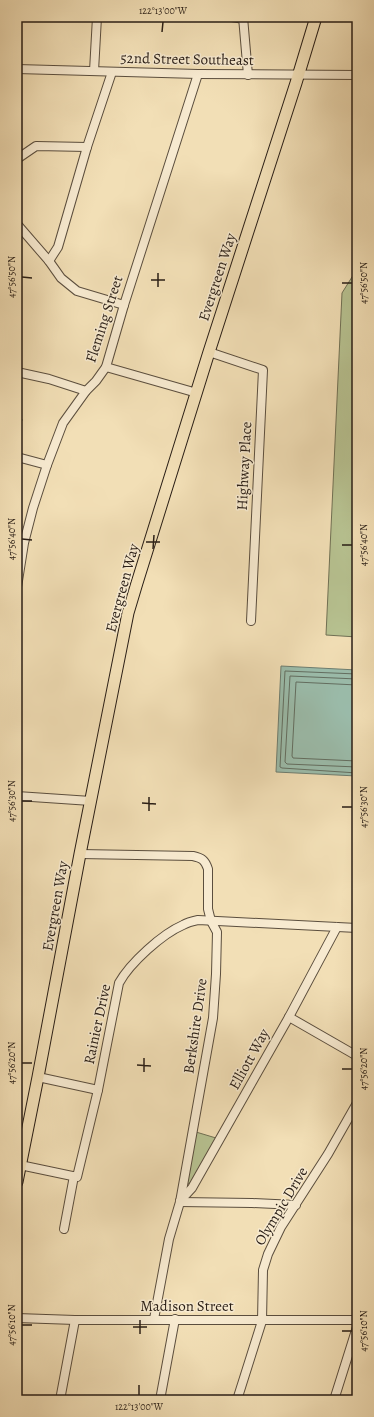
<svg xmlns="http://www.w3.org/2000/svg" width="374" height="1417" font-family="Alegreya,serif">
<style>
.green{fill:#b7c291;stroke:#707054}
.water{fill:#9bbdac;stroke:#6d7d70}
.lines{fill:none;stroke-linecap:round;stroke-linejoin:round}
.shore{stroke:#626e61;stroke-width:1}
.stream{stroke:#6d7d70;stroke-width:1.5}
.minor-casing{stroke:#5b4e3e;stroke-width:10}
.major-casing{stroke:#291e16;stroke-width:13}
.minor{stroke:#f7ead0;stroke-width:8}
.major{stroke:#f2dfb6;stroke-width:11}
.ticks{fill:none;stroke:#291e16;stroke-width:1.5}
.labels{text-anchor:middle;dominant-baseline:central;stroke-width:3;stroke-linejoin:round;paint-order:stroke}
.street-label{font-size:15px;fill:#291e16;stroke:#f7ead0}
.neatline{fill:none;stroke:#291e16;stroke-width:1.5}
.ticks-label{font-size:10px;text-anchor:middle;fill:#291e16}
</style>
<rect width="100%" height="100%" fill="#f2dfb6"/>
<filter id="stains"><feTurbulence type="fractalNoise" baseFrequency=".005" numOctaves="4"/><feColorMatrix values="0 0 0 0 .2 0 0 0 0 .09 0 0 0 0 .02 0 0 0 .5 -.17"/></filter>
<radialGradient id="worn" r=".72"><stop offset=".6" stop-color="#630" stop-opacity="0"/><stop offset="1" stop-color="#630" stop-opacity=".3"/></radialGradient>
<g class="green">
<path d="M357,269V637L326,635L342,293Z"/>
<path d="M196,1132L216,1138L190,1183L188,1184L186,1183Z"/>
</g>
<path class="water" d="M281,666L357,670V776L276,772Z"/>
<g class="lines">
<g class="shore">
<path d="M357,674L285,671L280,767L282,768L357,773"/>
<path d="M357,679L290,676L285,762L287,764L357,767"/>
<path d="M357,685L296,682L292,756L293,758L357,761"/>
</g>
<path class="stream" d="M17,417L22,420"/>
<g class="minor-casing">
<g id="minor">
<path d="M232,17L244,19"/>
<path d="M243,17L248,75"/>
<path d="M17,69L198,74L357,75"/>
<path d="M94,71L97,17"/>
<path d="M17,159L36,146L87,147"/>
<path d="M17,224L49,261L61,278L77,291L124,305"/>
<path d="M49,261L58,247L87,147L112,72"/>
<path d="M209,352L263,370L251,621"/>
<path d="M106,367L197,393"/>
<path d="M17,372L49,379L86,391"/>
<path d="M17,457L47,465"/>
<path d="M17,587L24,543L33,508L47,465L63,423L86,391L96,381L106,367L124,305L198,74"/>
<path d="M17,796L91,801"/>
<path d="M80,854L193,856C202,858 205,860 208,869V909L211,921L217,932L216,974L213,1018L180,1202L169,1239L154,1319"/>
<path d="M289,1017L357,1056"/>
<path d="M38,1077L98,1090"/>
<path d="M20,1165L77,1177L98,1090L119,983C130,963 162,934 183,925C188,922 193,921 198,920L357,928"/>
<path d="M180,1201L192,1188L289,1017L337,927"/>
<path d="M180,1202L252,1203L296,1205"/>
<path d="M64,1229L74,1176"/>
<path d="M17,1318L75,1320H357"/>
<path d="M60,1400L75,1320"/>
<path d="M160,1400L175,1319"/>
<path d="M237,1400L262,1321L263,1270L268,1254L281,1227L328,1154L357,1103"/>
<path d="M334,1400L357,1327"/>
</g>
</g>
<g class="major-casing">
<path id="major" d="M17,1182L38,1077L80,854L128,613L137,583L209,352L296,83L316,17"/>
</g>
<use href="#minor" class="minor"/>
<use href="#major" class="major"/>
</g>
<path class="ticks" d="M162,32L163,22M22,277L32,278M151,280H165M342,283H352M158,287V273M22,539L32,540M146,542H160M342,545H352M153,549L154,535M22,801H32M142,803L156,804M342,807H352M149,811V797M22,1063H32M137,1065L151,1066M342,1069H352M144,1072V1058M22,1325H32M133,1327H147M342,1331H352M140,1334V1320M139,1395V1385"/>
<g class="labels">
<g class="street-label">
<text transform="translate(187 59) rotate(1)">52nd Street Southeast</text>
<text transform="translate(217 277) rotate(-72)">Evergreen Way</text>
<text transform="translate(104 319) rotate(-72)">Fleming Street</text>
<text transform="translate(244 466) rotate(-87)">Highway Place</text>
<text transform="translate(122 588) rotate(-75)">Evergreen Way</text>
<text transform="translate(55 906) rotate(-80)">Evergreen Way</text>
<text transform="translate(97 1024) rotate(-78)">Rainier Drive</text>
<text transform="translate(195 1026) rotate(-82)">Berkshire Drive</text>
<text transform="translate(249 1059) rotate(-61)">Elliott Way</text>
<text transform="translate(281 1206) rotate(-59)">Olympic Drive</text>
<text x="187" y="1306">Madison Street</text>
</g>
</g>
<rect width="374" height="1417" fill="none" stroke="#f2dfb6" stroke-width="44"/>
<rect x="22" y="22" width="330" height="1373" class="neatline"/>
<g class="ticks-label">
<text x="163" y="14">122°13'00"W</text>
<text transform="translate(11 277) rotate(-90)" y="4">47°56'50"N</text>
<text transform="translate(363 283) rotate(-90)" y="4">47°56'50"N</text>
<text transform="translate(11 539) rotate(-90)" y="4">47°56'40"N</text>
<text transform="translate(363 545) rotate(-90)" y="4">47°56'40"N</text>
<text transform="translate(11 801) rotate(-90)" y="4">47°56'30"N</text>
<text transform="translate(363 807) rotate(-90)" y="4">47°56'30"N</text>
<text transform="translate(11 1063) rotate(-90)" y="4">47°56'20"N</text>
<text transform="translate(363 1069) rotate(-90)" y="4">47°56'20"N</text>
<text transform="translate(11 1325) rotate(-90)" y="4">47°56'10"N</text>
<text transform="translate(363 1331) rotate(-90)" y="4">47°56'10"N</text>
<text x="139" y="1410">122°13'00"W</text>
</g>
<rect width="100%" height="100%" filter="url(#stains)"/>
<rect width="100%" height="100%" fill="url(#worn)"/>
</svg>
